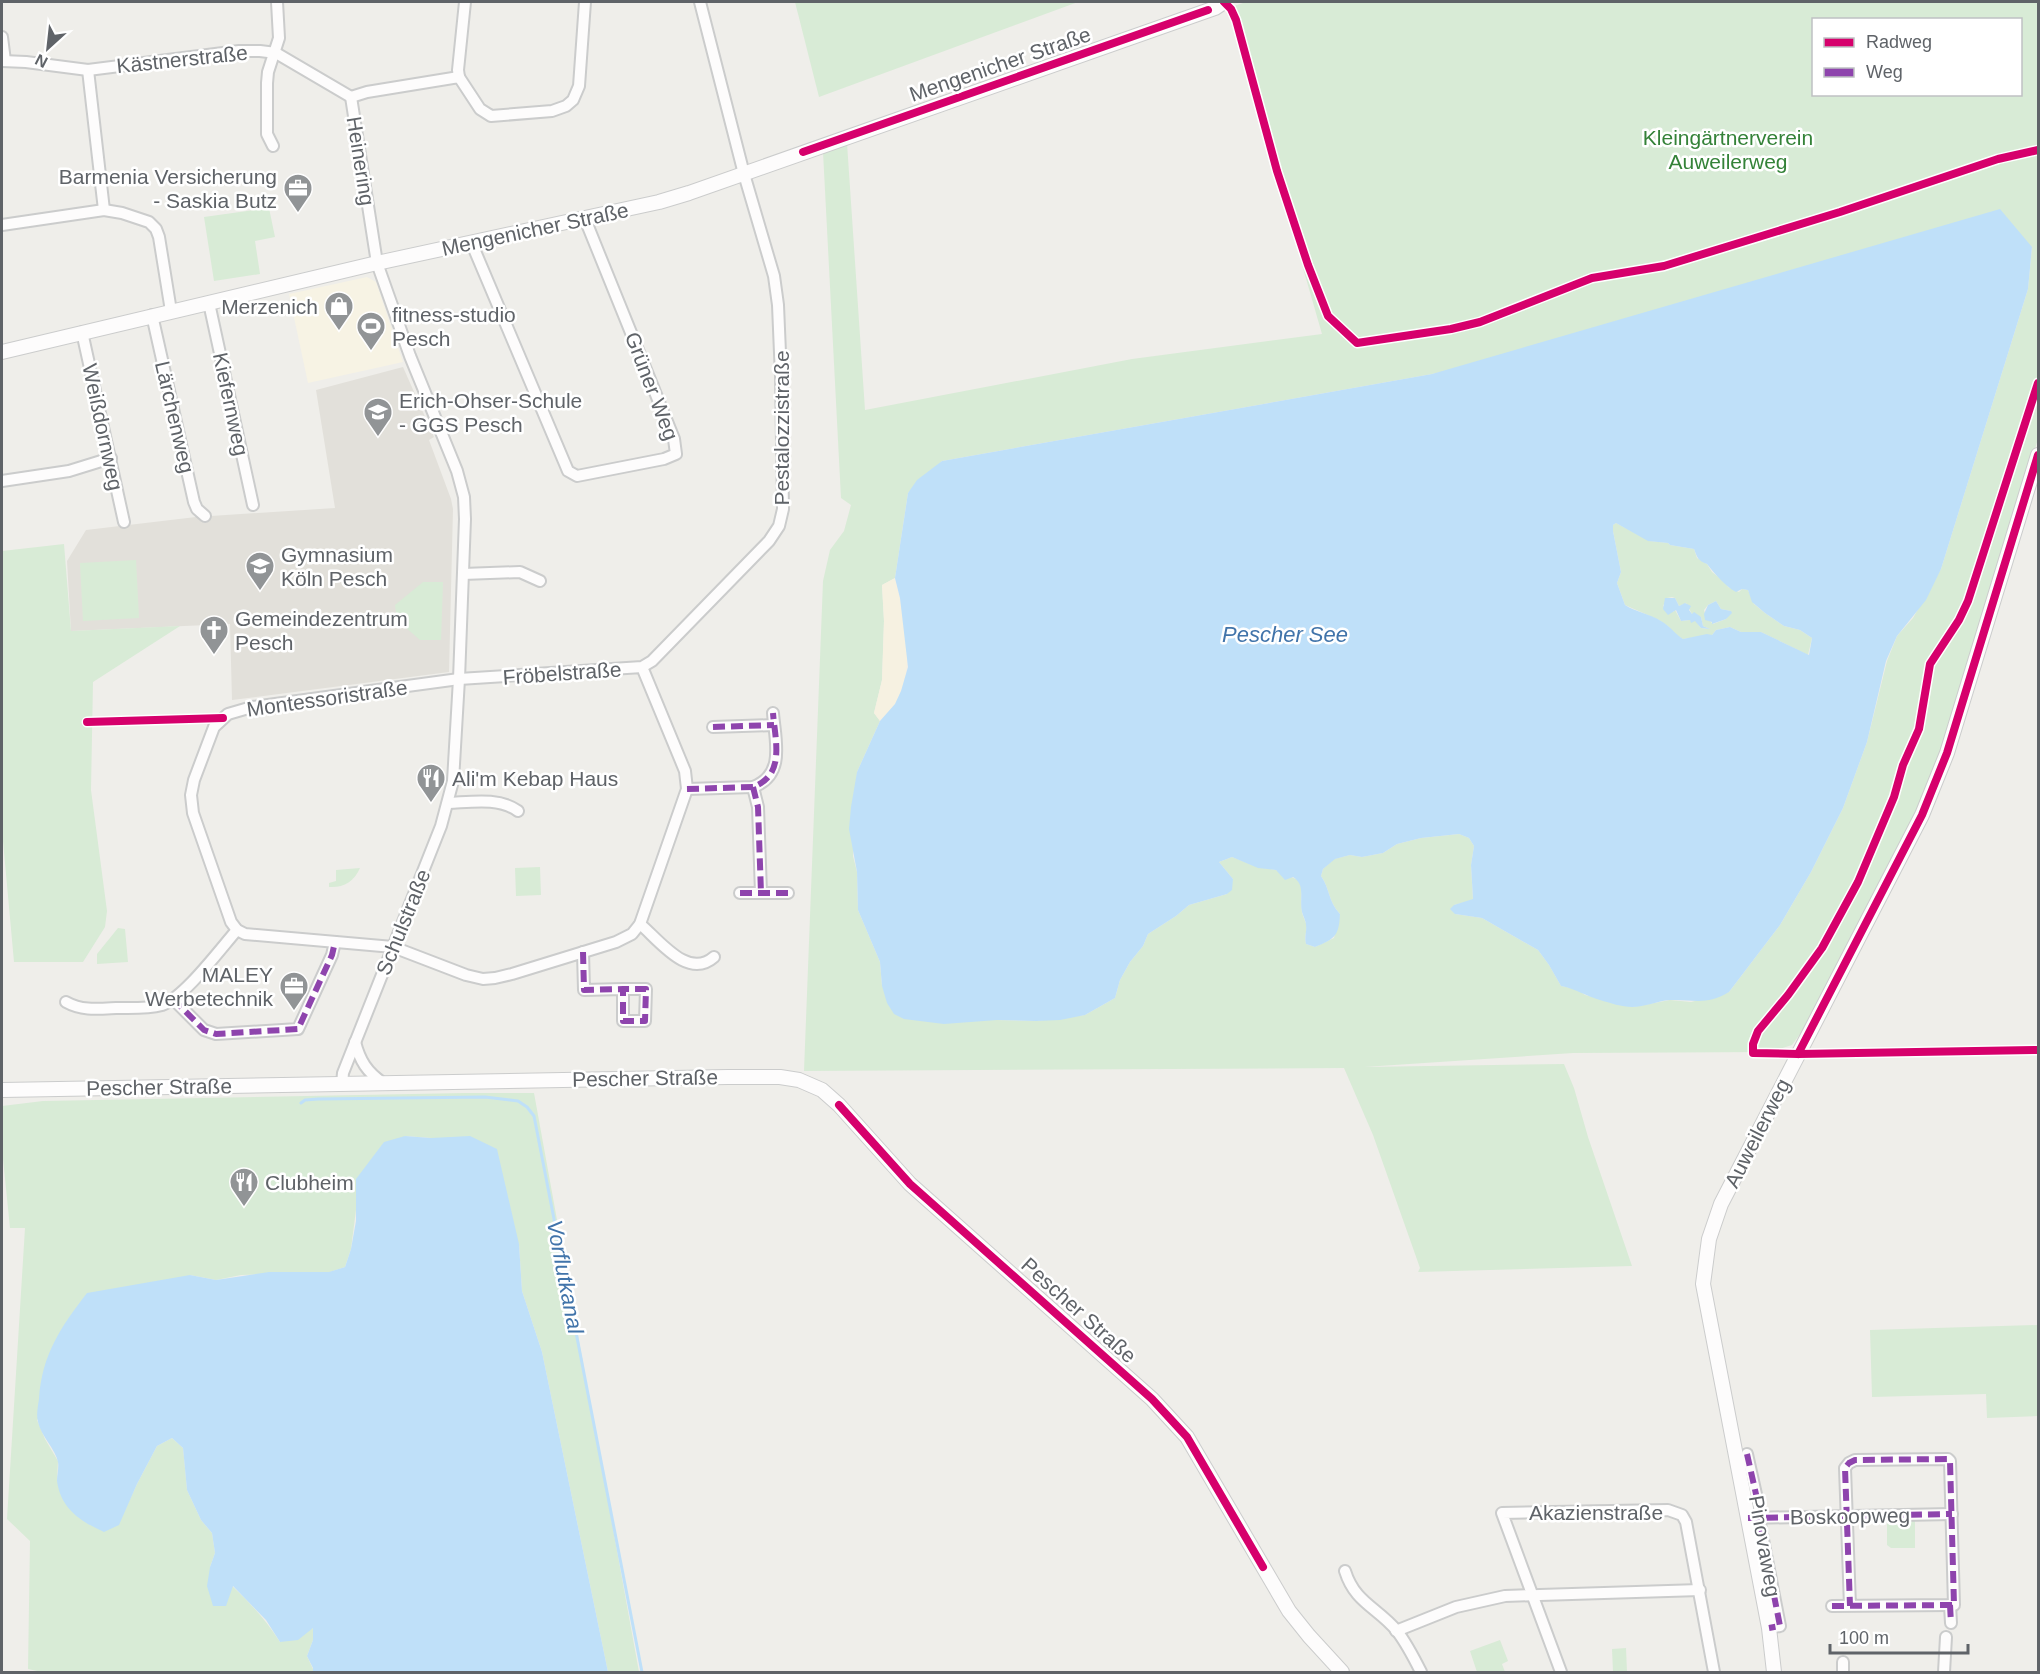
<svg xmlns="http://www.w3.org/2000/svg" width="2040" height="1674" font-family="Arial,sans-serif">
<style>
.commercial{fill:#f7f3e4}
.education{fill:#e2e0da}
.green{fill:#d8ebd6;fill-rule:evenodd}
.sand{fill:#f6f1e1}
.water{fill:#bfe0f9;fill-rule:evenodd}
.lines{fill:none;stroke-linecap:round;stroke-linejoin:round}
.stream{stroke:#bfe0f9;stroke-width:3}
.minor-casing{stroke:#cbcccc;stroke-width:14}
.tertiary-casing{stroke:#cbcccc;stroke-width:16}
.minor{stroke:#fdfcfc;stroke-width:10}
.tertiary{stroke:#fdfcfc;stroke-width:14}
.quiet{stroke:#8e44ad;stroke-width:6;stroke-dasharray:12 6;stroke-linecap:butt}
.cycleway-casing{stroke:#fff;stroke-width:11}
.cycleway{stroke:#d6006c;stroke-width:8}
.labels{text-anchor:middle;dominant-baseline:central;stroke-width:5;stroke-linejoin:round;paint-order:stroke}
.street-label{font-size:21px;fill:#5f6368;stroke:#fff}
.park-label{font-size:21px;fill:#348238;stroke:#fff}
.poi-label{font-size:21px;fill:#5f6368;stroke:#fff;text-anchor:start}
.water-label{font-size:22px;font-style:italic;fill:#4174aa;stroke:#fff}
</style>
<rect width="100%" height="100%" fill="#efeeea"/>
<path class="commercial" d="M367,277L376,282L403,362L308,383L289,294Z"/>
<path class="education" d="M403,367L434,437L429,440L451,499L453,509L449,672L232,700L230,624L71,631L67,561L86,530L196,517L335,508L316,390Z"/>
<g class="green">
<path d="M795,2H1078L819,97Z"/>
<path d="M1246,2H2038V439L1942,749L1911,827L1809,1022L1792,1045L1770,1052L1573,1053L1364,1067L1564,1064L1574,1088L1588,1137L1632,1266L1418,1272L1420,1268L1373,1135L1344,1068L804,1071L823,581L830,550L844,531L851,505L841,498L823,152L847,143L865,410L1132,359L1322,334L1228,8ZM1814,20H2020V94H1814ZM2032,247L2028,289L1941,569L1913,618L1897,636L1887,661L1867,742L1843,808L1811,872L1780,925L1729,992L1691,1002L1670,1000L1633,1007L1585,995L1577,989L1561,986L1549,965L1538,950L1482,918L1455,914L1454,905L1473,900L1471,865L1474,846L1469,838L1459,834L1421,838L1397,844L1383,853L1362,857L1350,855L1334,859L1323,869L1321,876C1330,889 1328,901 1340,914L1334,938L1315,947L1306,944L1305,938L1307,926L1302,913L1301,900L1302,888L1298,880L1276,870L1258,867L1232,857L1219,862L1233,879L1227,894L1189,905L1176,916L1148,934L1143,946L1130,962L1120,980L1115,998L1085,1015L1036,1021L997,1020L882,986L880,962L858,910L857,872L853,856L857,772L880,721L874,713L882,680L884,621L882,585L895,578L908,493L942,461L1432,374Z"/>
<path d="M269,208L275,237L255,241L260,274L214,281L204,217Z"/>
<path d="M1616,523L1650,541L1668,543L1670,545L1694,549L1697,558L1707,564L1712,572L1726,583L1728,587L1739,592L1742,589L1748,590L1754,604L1765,613L1784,626L1800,630L1812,638L1808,655L1761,632H1741L1730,627L1716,630L1712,635L1683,639L1674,634L1669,627L1659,620L1625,605L1617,583L1621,572L1613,531V525ZM1672,597L1675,598L1679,606L1686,603L1692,614L1701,617L1703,626L1710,629L1701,628L1695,620L1692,622L1690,620L1681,621L1675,610L1673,612L1663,606L1667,598ZM1716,601L1721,609L1731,611L1726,619L1713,624L1706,617L1704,610L1708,605Z"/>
<path d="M64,544L71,631L180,626L93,682L91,790L107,911L105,927L83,962H14L2,830V551Z"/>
<path d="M136,560L139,618L83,621L80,563Z"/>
<path d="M423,582H443L441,640H420L397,620L395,605Z"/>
<path d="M540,867L541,895L516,896L515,868Z"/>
<path d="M360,868C354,882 343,888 329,887V883L336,881V870Z"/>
<path d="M118,928L125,929L128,962L97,964V954Z"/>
<path d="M465,1093H534L639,1672H608L542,1352L522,1291L519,1244L431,1138L405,1136L357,1202L351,1249L345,1267L330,1272L241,1275L216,1280L190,1275L37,1420L45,1439L58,1461L57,1481L118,1525L137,1484L157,1446L172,1438L183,1448L187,1490L201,1520L212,1533L215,1553L210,1567C237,1589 261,1612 280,1642L313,1628V1640L307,1656L313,1669V1672H42L28,1669L30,1541L7,1519L25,1228H10L2,1149V1106L43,1101Z"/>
<path d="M2038,1325V1416L1987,1418L1986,1394L1872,1397L1870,1330Z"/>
<path d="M1915,1519V1548H1891L1887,1545V1520Z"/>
<path d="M1500,1640L1508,1661L1502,1664L1505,1672H1477L1470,1651Z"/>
<path d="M1626,1648L1627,1672H1613L1612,1649Z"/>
</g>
<path class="sand" d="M895,578C904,615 917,668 896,703C892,709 885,715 880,721L874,713L882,680L884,621L882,585Z"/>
<g class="water">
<path d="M2000,209L2032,247L2028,289L1941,569L1926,600L1897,636L1886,661L1867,742L1843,808L1811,872L1780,925L1729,992C1706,1006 1693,999 1670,1000C1657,1001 1645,1007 1632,1007C1622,1007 1610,1003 1600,1000C1585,996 1577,989 1561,986L1549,965L1538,950L1482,918L1455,914L1450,909L1454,905L1473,899L1471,865L1474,846L1469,838L1459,834L1421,838L1397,844L1383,853L1362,857L1350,855L1335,859L1323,869L1321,876C1330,889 1328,901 1340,914C1339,936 1335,939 1315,947L1306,944C1304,937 1307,932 1306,925C1306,921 1303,916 1302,912C1299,898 1306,885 1293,877L1285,880L1276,870L1258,868L1232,857L1219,862L1233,879L1232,890L1227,894L1189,905L1176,916L1148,934L1143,946L1130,962L1120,980L1115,998L1085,1015L1060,1020L1036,1021L997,1020L944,1024L904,1019L894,1014L887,1003L882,986L880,962L858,910L857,872L849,829L851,807L857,772L880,721L895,704L901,691L908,667L900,598L895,578L908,493L917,480L942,461L1432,374ZM1616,523L1648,541L1668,543L1670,545L1694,549C1697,557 1698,561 1707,564C1714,573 1726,587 1736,592L1742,589L1748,590L1752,602L1765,613L1784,626L1800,630L1812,638L1809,655L1761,632H1741L1730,627L1716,630L1712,635L1707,634L1683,639C1675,634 1670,626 1661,621C1650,614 1636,612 1625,605L1617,583L1621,572L1613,531V525Z"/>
<path d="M1665,598H1675L1679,606L1685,603L1691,606L1689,610L1692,614L1694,612L1701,617L1703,626L1710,629L1701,628L1695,621L1691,623L1690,620L1681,621L1676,610L1668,615L1663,609Z"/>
<path d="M1716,601L1721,609L1731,611L1732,613L1726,619L1712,624V622L1705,620L1704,614L1708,605Z"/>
<path d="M405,1136L431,1138L470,1136L497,1149L519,1244L522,1291L542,1352L608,1672H313V1668L307,1656L313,1640V1628L298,1640L280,1642L266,1620L233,1586L226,1606H213L207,1586L210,1567L215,1553L212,1533L201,1520L187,1490L183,1448L172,1438L157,1446L137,1484L119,1525L104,1532C80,1521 61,1509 57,1481C57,1475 59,1468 58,1462C56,1450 41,1436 38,1422C36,1415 38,1406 39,1399C42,1354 61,1327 87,1293L190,1275L216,1280L269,1272H329L345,1267L351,1249L356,1221V1179L384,1142Z"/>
</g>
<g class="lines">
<path class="stream" d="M301,1103L305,1100L318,1099L485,1097L518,1101L527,1107L534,1116L642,1672"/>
<g class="minor-casing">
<g id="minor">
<path d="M2,37L5,61"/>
<path d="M2,61L26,62L88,70L239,51H260L276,53L351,97"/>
<path d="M88,70L104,210"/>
<path d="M459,77L458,70L465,2"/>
<path d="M273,146L267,134V83L268,72L279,38L277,2"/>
<path d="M2,225L104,210L122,213L149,222L156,229L159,237L171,311"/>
<path d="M472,244L568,471L577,476L664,459L676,454L674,439L585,219"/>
<path d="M209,303L253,505"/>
<path d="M152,315L194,502L197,509L205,516"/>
<path d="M82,332L124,522"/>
<path d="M2,481L69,471L111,458"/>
<path d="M463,574L520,572L540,581"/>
<path d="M642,667L685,771L687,789L640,924L632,934L616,942L512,974L495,978L483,979L466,975L393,947L245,934L237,930L231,922L193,813L191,795L194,780L214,727L228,714L252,707L459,679L642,667L652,661L769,541L779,526L783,509L781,377L778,305L774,276L744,174L700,2"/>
<path d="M713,727L774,725"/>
<path d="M753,787L758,807L761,893"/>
<path d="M687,789L753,787C786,775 775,740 773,713"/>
<path d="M449,803C471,802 499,797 518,811"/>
<path d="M740,893H788"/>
<path d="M640,924C659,940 688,980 714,957"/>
<path d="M583,952L584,990L623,989V1021H645L646,989H623"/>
<path d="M173,999L204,1030L216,1034L298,1029L332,955L335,942"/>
<path d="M66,1002C82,1011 98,1009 116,1008C131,1008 147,1009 162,1005C184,998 221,948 237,930"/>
<path d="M355,1042C360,1061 367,1072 383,1083"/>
<path d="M342,1084L343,1073L441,826L453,781L459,679L465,519L464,497L457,471L410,356L377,263L351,97L367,92L459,77L480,109L491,116L552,111L566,106L573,100L579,86L585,2"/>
<path d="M1747,1454L1760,1512V1524L1780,1626L1769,1628"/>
<path d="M1748,1518L1952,1514"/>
<path d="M1345,1571C1355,1603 1377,1607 1397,1631C1407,1644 1414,1658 1421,1672"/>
<path d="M1950,1605L1951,1623"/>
<path d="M1832,1606L1950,1605H1954L1950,1461L1948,1459L1855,1460L1849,1463L1845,1468L1850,1606"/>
<path d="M1396,1631L1456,1607L1505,1596L1700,1590"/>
<path d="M1561,1672L1502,1513L1668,1510L1682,1515L1686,1522L1714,1672"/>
<path d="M1843,1672V1662"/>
<path d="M1944,1672L1946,1637"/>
</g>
</g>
<g class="tertiary-casing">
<g id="tertiary">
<path d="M2,352L377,263L659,202L689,193L1215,8L1224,2"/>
<path d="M2,1090L728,1077H780L799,1080L822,1090L839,1105L910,1184L1152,1399L1187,1437L1289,1611L1309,1636L1342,1672"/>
<path d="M1774,1672L1769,1628L1703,1284L1709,1239L1721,1204L1922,815L1947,753L2038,455"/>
</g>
</g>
<use href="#minor" class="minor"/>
<use href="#tertiary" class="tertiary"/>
<g class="quiet">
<path d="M713,727L774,725"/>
<path d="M753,787L758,807L761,893"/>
<path d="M687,789L753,787C786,775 775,740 773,713"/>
<path d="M740,893H788"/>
<path d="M583,952L584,990L623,989V1021H645L646,989H623"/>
<path d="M173,999L204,1030L216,1034L298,1029L332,955L335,942"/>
<path d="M1747,1454L1760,1512V1524L1780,1626L1769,1628"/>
<path d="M1748,1518L1952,1514"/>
<path d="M1950,1605L1951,1623"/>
<path d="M1832,1606L1950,1605H1954L1950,1461L1948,1459L1855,1460L1849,1463L1845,1468L1850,1606"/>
</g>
<g class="cycleway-casing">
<g id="cycleway">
<path d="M1224,2L1231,9L1236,20L1277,171L1308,265L1328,316L1357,343L1451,329L1480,322L1592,278L1664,266L1840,212L1998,159L2038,150"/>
<path d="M803,152L1208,10"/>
<path d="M2038,383L1968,601L1959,620L1930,664L1919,729L1903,765L1894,797L1858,882L1822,948L1788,995L1758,1031L1753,1044V1053L1798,1054L2038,1050"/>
<path d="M87,722L223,718"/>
<path d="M1798,1054L1922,815L1947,753L2038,455"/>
<path d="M839,1105L910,1184L1152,1399L1187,1437L1263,1567"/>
</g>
</g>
<use href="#cycleway" class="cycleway"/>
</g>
<defs>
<g id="office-pin" transform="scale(1.5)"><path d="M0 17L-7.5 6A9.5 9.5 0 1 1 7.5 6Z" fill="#919496" stroke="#fff"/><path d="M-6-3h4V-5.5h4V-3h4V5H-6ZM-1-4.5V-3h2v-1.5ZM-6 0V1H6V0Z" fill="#fff"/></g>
<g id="shop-pin" transform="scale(1.5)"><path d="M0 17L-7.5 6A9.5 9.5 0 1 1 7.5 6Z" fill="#919496" stroke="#fff"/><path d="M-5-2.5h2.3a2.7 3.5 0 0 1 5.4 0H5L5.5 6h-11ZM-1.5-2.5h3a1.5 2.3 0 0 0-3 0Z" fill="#fff"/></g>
<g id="stadium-pin" transform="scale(1.5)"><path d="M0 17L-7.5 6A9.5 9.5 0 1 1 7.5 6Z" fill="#919496" stroke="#fff"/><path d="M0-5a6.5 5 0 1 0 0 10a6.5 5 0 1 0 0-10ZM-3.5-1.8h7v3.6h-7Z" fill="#fff"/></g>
<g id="school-pin" transform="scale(1.5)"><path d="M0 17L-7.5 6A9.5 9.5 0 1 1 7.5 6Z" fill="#919496" stroke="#fff"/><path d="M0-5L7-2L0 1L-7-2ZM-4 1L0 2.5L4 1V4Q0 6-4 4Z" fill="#fff"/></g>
<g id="church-pin" transform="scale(1.5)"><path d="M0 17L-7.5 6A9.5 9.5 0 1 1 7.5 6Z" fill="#919496" stroke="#fff"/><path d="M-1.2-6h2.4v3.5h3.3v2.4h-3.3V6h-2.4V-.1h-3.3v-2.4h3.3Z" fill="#fff"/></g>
<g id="restaurant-pin" transform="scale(1.5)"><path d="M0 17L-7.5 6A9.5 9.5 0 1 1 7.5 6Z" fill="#919496" stroke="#fff"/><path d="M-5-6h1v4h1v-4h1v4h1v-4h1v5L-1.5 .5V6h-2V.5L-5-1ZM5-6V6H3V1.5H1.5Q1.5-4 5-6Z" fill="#fff"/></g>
</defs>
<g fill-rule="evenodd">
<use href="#office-pin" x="298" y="188"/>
<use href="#shop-pin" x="339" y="306"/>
<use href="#stadium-pin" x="371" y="326"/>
<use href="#school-pin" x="378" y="412"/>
<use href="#school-pin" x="260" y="566"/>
<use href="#church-pin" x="214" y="630"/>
<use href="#restaurant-pin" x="431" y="778"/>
<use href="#office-pin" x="294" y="986"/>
<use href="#restaurant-pin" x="244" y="1182"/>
</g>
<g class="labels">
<g class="street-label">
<text transform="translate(182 59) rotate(-6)">Kästnerstraße</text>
<text transform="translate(1000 64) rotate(-19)">Mengenicher Straße</text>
<text transform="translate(361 161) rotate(81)">Heinering</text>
<text transform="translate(535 229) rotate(-12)">Mengenicher Straße</text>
<text transform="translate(652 386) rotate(69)">Grüner Weg</text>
<text transform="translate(231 404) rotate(78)">Kiefernweg</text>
<text transform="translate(175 417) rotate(77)">Lärchenweg</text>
<text transform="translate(103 427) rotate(78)">Weißdornweg</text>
<text transform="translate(781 428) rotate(-90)">Pestalozzistraße</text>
<text transform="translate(562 673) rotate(-4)">Fröbelstraße</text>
<text transform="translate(327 698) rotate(-8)">Montessoristraße</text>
<text transform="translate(403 922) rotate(-68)">Schulstraße</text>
<text transform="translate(645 1078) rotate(-1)">Pescher Straße</text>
<text transform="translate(159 1087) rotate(-1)">Pescher Straße</text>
<text transform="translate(1757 1133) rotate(-63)">Auweilerweg</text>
<text transform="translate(1079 1310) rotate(42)">Pescher Straße</text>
<text x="1596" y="1512">Akazienstraße</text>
<text transform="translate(1850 1516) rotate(-1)">Boskoopweg</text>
<text transform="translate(1765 1546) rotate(80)">Pinovaweg</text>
</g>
<g class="park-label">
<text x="1728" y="137">Kleingärtnerverein<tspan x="1728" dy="24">Auweilerweg</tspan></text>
</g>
<g class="poi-label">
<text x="277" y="176" text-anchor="end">Barmenia Versicherung<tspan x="277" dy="24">- Saskia Butz</tspan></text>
<text x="318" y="306" text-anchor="end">Merzenich</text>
<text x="392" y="314">fitness-studio<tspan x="392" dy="24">Pesch</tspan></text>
<text x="399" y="400">Erich-Ohser-Schule<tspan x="399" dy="24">- GGS Pesch</tspan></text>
<text x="281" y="554">Gymnasium<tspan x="281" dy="24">Köln Pesch</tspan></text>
<text x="235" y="618">Gemeindezentrum<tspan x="235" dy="24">Pesch</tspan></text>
<text x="452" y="778">Ali'm Kebap Haus</text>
<text x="273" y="974" text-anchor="end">MALEY<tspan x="273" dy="24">Werbetechnik</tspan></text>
<text x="265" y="1182">Clubheim</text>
</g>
<g class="water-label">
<text x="1285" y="634">Pescher See</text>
<text transform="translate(565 1277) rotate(79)">Vorflutkanal</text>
</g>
</g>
<rect width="2040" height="1674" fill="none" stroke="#5f6368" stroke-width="6"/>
<rect x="1812" y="18" width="210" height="78" fill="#ffffff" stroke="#bfc1c3" stroke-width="1.5"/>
<rect x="1824" y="38" width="30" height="9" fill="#d6006c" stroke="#bfc1c3" stroke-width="1.5"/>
<text x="1866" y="48" font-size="18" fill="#5f6368">Radweg</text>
<rect x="1824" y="68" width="30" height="9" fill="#8e44ad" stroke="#bfc1c3" stroke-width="1.5"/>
<text x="1866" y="78" font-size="18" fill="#5f6368">Weg</text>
<g transform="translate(48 48) rotate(207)" stroke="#ffffff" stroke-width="4.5" paint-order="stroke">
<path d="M0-4.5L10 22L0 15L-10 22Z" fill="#5f6368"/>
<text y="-9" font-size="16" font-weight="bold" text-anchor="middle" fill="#5f6368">N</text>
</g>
<path d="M1830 1644v9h138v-9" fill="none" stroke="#5f6368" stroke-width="3"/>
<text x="1839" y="1644" font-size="18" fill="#5f6368" stroke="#ffffff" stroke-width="4.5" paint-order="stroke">100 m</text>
</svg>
